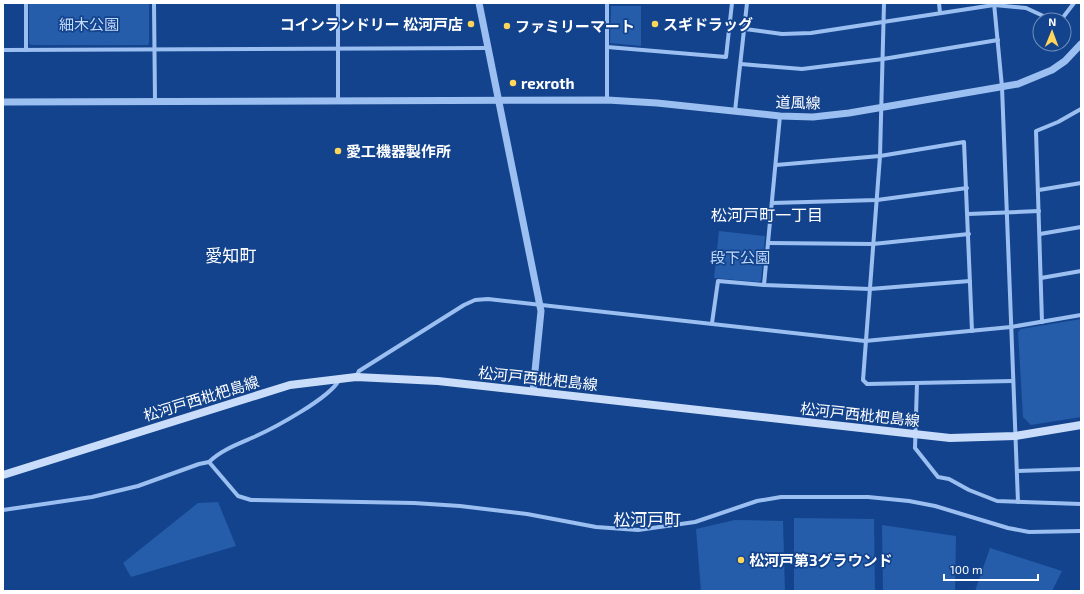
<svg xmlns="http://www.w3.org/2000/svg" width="1084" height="594" font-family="'Exo 2','Noto Sans JP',sans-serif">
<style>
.green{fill:#255dab}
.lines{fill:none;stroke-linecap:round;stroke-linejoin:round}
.minor{stroke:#9bbff1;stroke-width:4}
.tertiary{stroke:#9bbff1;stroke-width:7}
.secondary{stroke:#c9ddfb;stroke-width:8}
.poi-dot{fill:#ffd55a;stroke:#13438c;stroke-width:1.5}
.labels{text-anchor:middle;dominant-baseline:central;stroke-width:3.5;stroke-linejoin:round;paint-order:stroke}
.park-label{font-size:15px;fill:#c1dafc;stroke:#13438c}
.poi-label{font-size:15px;font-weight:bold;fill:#fff;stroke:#13438c;text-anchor:start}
.street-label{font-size:15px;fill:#fff;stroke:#13438c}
.neighbourhood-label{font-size:16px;fill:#fff;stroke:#13438c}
.quarter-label{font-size:17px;fill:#fff;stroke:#13438c}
</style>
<rect width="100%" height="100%" fill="#13438c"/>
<g class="green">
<path d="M29,3H149V43L148,45H31L29,43Z"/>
<path d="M611,6H641V46L610,43Z"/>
<path d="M719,231L765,236L761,280L759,282L714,278Z"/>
<path d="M1081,319V417L1031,425L1023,417L1018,332L1021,329Z"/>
<path d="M218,502L236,546L131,577L123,563L198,503Z"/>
<path d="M794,518L874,519L875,591H794Z"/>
<path d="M735,520L783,521L785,591H701L696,529Z"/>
<path d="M882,525L956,536L955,591H883Z"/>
<path d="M990,548L1062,571L1052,591H975Z"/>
</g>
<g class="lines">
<g class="minor">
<path d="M154,3L155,101"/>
<path d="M338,3V101"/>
<path d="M607,3V100"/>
<path d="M884,3L880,156L863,380L867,384L1013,381"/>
<path d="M939,3L940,13"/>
<path d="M994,3L1002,87L1018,502"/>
<path d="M1061,20L1074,3"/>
<path d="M745,29L782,34L811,33L994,5L1026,8L1052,20"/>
<path d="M607,47L726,57L732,3"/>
<path d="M3,50L488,48"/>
<path d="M26,50V3"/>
<path d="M741,64L802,69L883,59L998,40"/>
<path d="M735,111L747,3"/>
<path d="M776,165L880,156L964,142L972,331"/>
<path d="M1039,190L1081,183"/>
<path d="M772,203L877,200L967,188"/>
<path d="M968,214L1039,211"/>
<path d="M1040,234L1081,227"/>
<path d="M768,243L873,244L969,234"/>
<path d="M1041,278L1081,271"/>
<path d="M764,285L780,116"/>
<path d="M1042,322L1036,131L1058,122L1081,109"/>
<path d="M712,323L718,281L764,285L870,289L970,281"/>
<path d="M356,377L359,371L464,305L475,300L488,299L865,341L1011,327L1081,315"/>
<path d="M917,383L915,448L938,477L949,479L969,490L997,501L1081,504"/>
<path d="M209,462C221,450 238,444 254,437C274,428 330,398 339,380"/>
<path d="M1017,471L1081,469"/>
<path d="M3,510L92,497L138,486L199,464L209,462L238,496L251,500L414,503L460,506L527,514L596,527L638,530L695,522L757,501L781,497H868L909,501L935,506L1008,528L1029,532L1081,531"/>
</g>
<g class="tertiary">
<path d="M479,3L541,311L533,391"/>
<path d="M3,102L607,100L657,103L780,116L813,117L849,113L1018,84L1052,70L1065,61L1081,44"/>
</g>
<path class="secondary" d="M3,475L290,385L356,377L438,381L950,438L1015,436L1081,425"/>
</g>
<g class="poi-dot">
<circle cx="471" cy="24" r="4"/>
<circle cx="655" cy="24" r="4"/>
<circle cx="507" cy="26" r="4"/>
<circle cx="513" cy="83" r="4"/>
<circle cx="338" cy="151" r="4"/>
<circle cx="741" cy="560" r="4"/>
</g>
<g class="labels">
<g class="park-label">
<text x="89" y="24">細木公園</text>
<text x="740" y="257">段下公園</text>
</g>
<g class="poi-label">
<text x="463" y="24" text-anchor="end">コインランドリー 松河戸店</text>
<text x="663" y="24">スギドラッグ</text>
<text x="515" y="26">ファミリーマート</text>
<text x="521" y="83">rexroth</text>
<text x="346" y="151">愛工機器製作所</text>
<text x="749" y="560">松河戸第3グラウンド</text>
</g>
<g class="street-label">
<text transform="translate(798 102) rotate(1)">道風線</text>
<text transform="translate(538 378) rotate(6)">松河戸西枇杷島線</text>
<text transform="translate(201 398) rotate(-17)">松河戸西枇杷島線</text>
<text transform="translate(860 414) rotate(6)">松河戸西枇杷島線</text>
</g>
<g class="neighbourhood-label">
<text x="767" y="214">松河戸町一丁目</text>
</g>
<g class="quarter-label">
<text x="231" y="255">愛知町</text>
<text x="647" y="519">松河戸町</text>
</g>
</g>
<rect width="1084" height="594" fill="none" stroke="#ffffff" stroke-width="8"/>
<g transform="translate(1052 32) rotate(1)"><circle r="19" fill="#13438c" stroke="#718eba"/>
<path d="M0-3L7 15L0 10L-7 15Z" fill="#ffd55a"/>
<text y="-6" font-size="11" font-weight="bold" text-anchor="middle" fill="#ffffff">N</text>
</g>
<path d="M944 574v6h94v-6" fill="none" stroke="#ffffff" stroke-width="2"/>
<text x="950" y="574" font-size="12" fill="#ffffff" stroke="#13438c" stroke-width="3" paint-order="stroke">100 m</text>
</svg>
